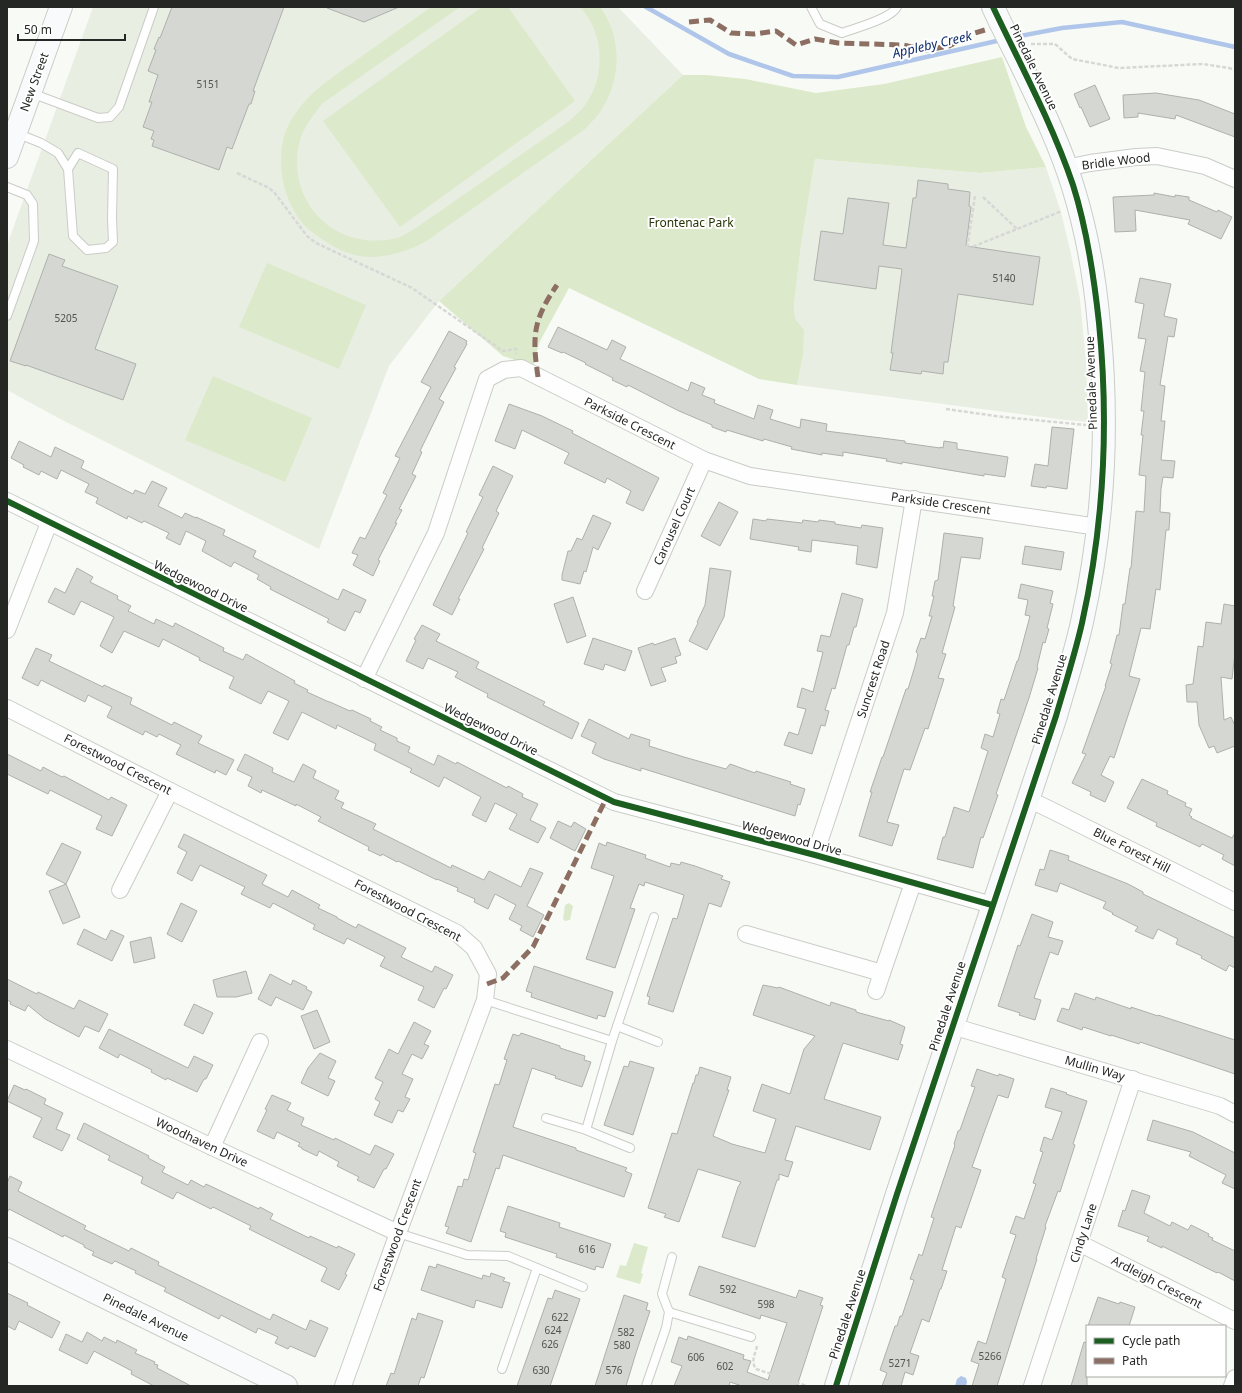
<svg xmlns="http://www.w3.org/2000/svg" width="1242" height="1393" font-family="'Noto Sans',sans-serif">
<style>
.built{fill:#e9eee3}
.green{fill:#dce9ca}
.water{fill:#b0c5ea}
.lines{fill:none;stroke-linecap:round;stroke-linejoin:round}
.stream{stroke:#b0c5ea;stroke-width:4.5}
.building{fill:#d5d7d2;stroke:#aeb0ac}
.lane-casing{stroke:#caccc7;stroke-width:10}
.street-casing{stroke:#caccc7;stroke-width:18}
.secondary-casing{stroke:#caccc7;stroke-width:24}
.path{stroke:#d7d8d6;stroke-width:2.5;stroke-dasharray:4 2;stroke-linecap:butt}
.lane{stroke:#fefefe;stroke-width:8}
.street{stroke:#fefefe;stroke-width:16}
.secondary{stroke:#f9fafb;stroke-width:22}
.secondary-bridge-casing{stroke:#caccc7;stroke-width:24;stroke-linecap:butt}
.secondary-bridge{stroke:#f9fafb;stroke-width:22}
.quiet{stroke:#8d6e63;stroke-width:5;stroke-dasharray:10 5;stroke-linecap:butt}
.cycleway-casing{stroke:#fff;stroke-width:8}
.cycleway{stroke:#1b5e20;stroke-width:6}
.labels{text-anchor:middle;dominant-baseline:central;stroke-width:4;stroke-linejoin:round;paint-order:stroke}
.number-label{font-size:10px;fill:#515350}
.street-label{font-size:12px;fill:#252724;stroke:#fff}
.park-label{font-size:12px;fill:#253406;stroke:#fff}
.water-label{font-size:13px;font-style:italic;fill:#102e6e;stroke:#fff}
</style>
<rect width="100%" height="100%" fill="#f8fbf5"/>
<g class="built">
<path d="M93,7H618L683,75L439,301L389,366L319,549L62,420L7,390V245Z"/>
<path d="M815,159L980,173L1046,167L1061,212L1071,254L1080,299L1086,362L1088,422L1065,420L797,385L803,355L795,319L794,304L801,245Z"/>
</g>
<g class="green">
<path d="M431,7H460L323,103C315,113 305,125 301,137C282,198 334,254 397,238C404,236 410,231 416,228L568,122C572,118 577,114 581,110C606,82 606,34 580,7H600C624,39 621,86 597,116C593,121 588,125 584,130L428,240C411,250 393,256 373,257C352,258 332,247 315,234C312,232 307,229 304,225C292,211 285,194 282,176C280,160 281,140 288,126C305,93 333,77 362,56C385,40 408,23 431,7Z"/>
<path d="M482,7H508L575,101L400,227L323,121Z"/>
<path d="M1002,57L1026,127L1046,167L980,173L815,159L801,245L794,304L795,319L804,330L803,355L797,385L759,379L569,288L539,343L533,366L503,356L439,301L683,75H707L745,79L816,93L884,84Z"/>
<path d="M267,263L366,305L339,369L239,327Z"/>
<path d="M213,376L312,418L285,482L185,440Z"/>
<path d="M569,903L573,906L570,920L565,921L563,919L565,905Z"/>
<path d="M634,1243L648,1247L641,1273L643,1274L640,1284L616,1277L620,1265L626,1266Z"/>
</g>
<path class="water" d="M961,1376L966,1378L967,1382L966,1386H955L957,1379Z"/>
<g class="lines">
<g class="stream">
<path d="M646,7L729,54L793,76L838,77L1001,40"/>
<path d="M1015,37L1062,28L1122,22L1235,47"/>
</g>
</g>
<g class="building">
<path d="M172,7H284L253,91H255L251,104H249L232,149L227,147L219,170L152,146L154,140L151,139L154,131L143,127L152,102H149L158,75L148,71L156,50L154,49L159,37L160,38Z"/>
<path d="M328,7H399L364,22L327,8Z"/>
<path d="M1095,85L1110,119L1090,127L1081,107L1080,108L1074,94Z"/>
<path d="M1156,93L1199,100L1235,114V137L1176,115L1175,119L1138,113V117L1124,118L1123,95Z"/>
<path d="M918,180L948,184V189L970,192L969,206L971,207L966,246L1040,257L1033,305L958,294L948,362H944L943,374L922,371L921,374L890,370L893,353H891L902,269L879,266L876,289L814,280L821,231L843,234L848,198L889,203L883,245L906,248L913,198H916Z"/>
<path d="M1154,193L1175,197V195L1189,197V200L1217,212L1218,210L1232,217L1221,239L1188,224L1190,220L1135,210L1136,231L1115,232L1113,197L1154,195Z"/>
<path d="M49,254L65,260L62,266L118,286L95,349L136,364L123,400L26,365V366L10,361Z"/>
<path d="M1140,278L1171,284L1164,316L1177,319L1174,337L1168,336L1160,385L1165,386L1161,421H1165L1161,460L1175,461L1173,478L1163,477L1161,489L1160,512L1170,513L1169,530H1166L1160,590L1156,589L1150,629L1141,628L1129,676L1140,679L1114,758L1110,756L1101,775L1114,782L1105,802L1090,795L1091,792L1072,783L1086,754L1082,753L1106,686H1105L1112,664L1110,663L1117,635H1119L1123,604H1125L1130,568H1131L1136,511L1144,512L1146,476L1139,475L1143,435H1141L1144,411H1141L1145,372L1140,371L1146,339L1138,338L1144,304L1135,302Z"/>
<path d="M558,327L607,350L612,340L626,347L620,359L688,391L691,382L705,388L702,395L715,400L714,403L754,419L758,405L773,410L770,419L800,428L801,419L827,424L826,431L905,441V443L940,448V447L943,448L944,441L957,443V449L1008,457L1005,477L984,474V476L902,462V464L886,461L887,459L843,452V456L822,453V455L791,449L792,447L764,439L763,441L727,430L726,432L712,427V425L679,411L628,385L627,387L612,380L613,378L585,364L586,363L563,352L562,353L548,347Z"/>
<path d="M449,331L467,341L466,343L467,344L454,367L456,368L439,399L444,402L420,451L422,452L412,474L416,476L399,509L402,510L395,523H397L378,560L380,561L373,576L353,565L358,555L352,553L360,537L365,539L387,495L383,493L400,458L395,456L431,387L421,382Z"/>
<path d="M509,404L542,416L573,431L572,433L659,478L643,511L626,503L631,491L607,478L605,483L564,463L569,453L522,430L515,449L495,441Z"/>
<path d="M1052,427L1074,429L1067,489L1047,486L1046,488L1031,486L1035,464L1048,466Z"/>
<path d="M19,441L51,457L55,447L84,461L81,468L133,494L135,490L145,494L152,481L167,488L158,506L182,518L185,513L196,518V517L225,530L223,535L256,551L253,557L338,600L343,589L366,600L360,613L355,611L345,631L327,622L329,619L270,589L271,587L257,579L259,575L234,562L231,567L202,551L206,541L186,531L180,545L166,538L169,533L144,521L142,523L128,516L127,519L96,503L98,498L85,492L89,484L61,470L57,479L41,471L39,475L23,467L24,465L11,458Z"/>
<path d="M493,466L513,476L496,511L499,513L482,548L484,549L458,599H460L452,615L433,605L468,533L466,532L483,497L479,495Z"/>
<path d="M719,502L738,512L720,546L701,536Z"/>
<path d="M593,515L611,523L598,550L593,547L586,572L584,571L580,584L562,580V575L568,551H571L577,538L582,540Z"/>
<path d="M753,519L766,521L767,519L802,523L803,520L818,522L819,520L835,522V524L861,528L862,525L883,528L877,568L856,564L858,546L812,540L811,552L798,550L799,547L750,539Z"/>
<path d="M944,533L983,538L980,559L961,557L953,606L955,607L942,653L946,654L938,678L944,679L928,729L925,728L910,770L904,769L887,822L899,825L892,846L859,836L872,792H870L882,757H883L906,689H908L915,666L918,654L916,652L921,638L925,639L932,616H929L934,596H932L935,581L938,580Z"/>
<path d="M1025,546L1064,552L1061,570L1022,564Z"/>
<path d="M77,568L93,577L90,582L118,596L117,599L131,606L128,611L154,624L156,619L173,627L175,623L224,648L223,651L243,660L246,654L295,681L294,683L308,690L307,692L329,702H330L350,711L352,710L371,719L370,721L382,727L380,730L397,738V741L410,747L408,752L434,765L438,755L456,764L457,762L507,788L508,786L523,794L522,797L538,804L530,820L546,828L538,843L509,829L517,814L495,803L486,822L472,815L481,797L444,777L439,787L424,779L410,772L412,769L374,750L376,744L337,725L336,729L302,712L288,740L273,733L289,701L268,691L261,704L229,688L234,677L199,660L200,658L163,639L159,647L124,631L112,653L100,646L114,617L81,601L74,615L48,602L55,588L65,593Z"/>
<path d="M710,568L731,571L724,617L707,650L689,641L698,623L697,622L705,605Z"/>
<path d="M1021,584L1053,591L1050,603L1053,604L1047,628L1049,629L1045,643L1043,642L1037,667L1038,668L1029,698L996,794L998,795L983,838L981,837L973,868L937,859L943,837H945L954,807L969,812L988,751L981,748L985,734L993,737L1000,714L997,713L1001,699L1004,700L1017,661H1018L1030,616L1025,615L1028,600L1018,598Z"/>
<path d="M842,593L863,599L856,627H854L849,645H847L835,689L832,688L825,710L829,711L825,726L821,725L812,754L784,745L789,732L798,735L806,709L797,707L802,688L813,692L823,652L817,651L821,635L830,637Z"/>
<path d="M573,597L586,636L567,643L554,604Z"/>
<path d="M1224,604L1235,606V653L1232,679L1221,677L1224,720L1231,717L1235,726V746L1217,753L1214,746L1209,748L1199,725L1197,702H1187L1186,685L1193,684L1198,646L1203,647L1206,622L1221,624Z"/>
<path d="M422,625L440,634L436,641L479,662L476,668L545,702L543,705L579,723L572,739L487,697L488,694L455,677L458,672L428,658L423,669L406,661L416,640L414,639Z"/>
<path d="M593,638L632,651L625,671L605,664L603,670L584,664Z"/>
<path d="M675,638L681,655L675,657L677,663L661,668L666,681L651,686L638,648L653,643L654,645Z"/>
<path d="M36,648L52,655L49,661L103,687L104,685L132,698L130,704L172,725L174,722L202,736L198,743L234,760L226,775L216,770L215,773L176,754L181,745L159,734L157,737L145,731L143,735L107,717L112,707L88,695L85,702L41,680L38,686L22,678Z"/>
<path d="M589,719L629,739L631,734L650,740L649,746L684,757L726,769L730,764L755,773L756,771L791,782L790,784L805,789L800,805L798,804L795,816L641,768V771L604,759L592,753L596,743L581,736Z"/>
<path d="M7,754L41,771L43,767L62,777L64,776L109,800L111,797L127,805L112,836L96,829L102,816L50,790L48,794L7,774Z"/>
<path d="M245,754L273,768L272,772L294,782L303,764L316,771L313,778L339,791L335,799L344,803L341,808L376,824L373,829L451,868L452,865L484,880L489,871L521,887L530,868L543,873L527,906L544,915L533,937L520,930L522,926L509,919L516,905L495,894L488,909L474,902L475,899L457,891L458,888L437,879V880L398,861L397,862L382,854L381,856L368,850L369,847L318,821L321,817L296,804V806L262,790L261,793L248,786L252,777L237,770Z"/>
<path d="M1142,779L1168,791L1167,794L1186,803L1185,806L1192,809L1189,815L1192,817L1191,818L1232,838L1235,833V866L1222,859L1224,855L1202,844L1200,847L1171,833L1156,826L1157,823L1127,808Z"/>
<path d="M558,821L571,827L574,822L586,829L575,851L550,838Z"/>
<path d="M184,834L267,875L262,884L288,897L292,890L320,905L318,908L337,917V918L356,928L358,924L406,948L401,957L432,972L435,966L453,975L446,989L444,988L434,1008L418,1000L424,987L380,966L385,957L347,938L344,944L313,929L315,925L273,903L270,908L241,894L245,887L200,865L192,881L177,873L187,852L178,847Z"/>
<path d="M607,842L646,855L645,858L670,867L671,863L680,865L681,862L695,866L723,876L721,879L730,882L721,907L709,903L673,1012L648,1004L650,997L647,996L673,918L677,919L684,895L645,882L644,886L639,884L630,908L635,909L615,968L586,959L614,876L591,868L599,843L606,846Z"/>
<path d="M62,843L81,852L66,884L46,874Z"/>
<path d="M1050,850L1069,856L1068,860L1128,884L1143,892V894L1235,938V968L1229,965L1226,971L1201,958L1202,956L1176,944L1178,939L1158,929L1153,939L1135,931L1138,927L1112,914L1113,913L1103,908L1106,902L1060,883L1057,892L1035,885L1040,869L1044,870Z"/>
<path d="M66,884L80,917L63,924L49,891Z"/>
<path d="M181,903L197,911L182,942L167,934Z"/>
<path d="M1032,914L1053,922L1048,937L1063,941L1058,955L1050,952L1034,998L1041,1000L1035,1020L1019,1015L1020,1013L998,1006L1018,945L1020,946Z"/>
<path d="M84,929L106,940L111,930L124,936L112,961L77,944Z"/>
<path d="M151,937L155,958L134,963L130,942Z"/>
<path d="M534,966L613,992L605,1017L598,1015L597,1019L531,997L532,993L526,991Z"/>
<path d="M246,971L252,993L236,997H217L213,980Z"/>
<path d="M270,974L291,985L293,980L307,987L306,989L312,992L303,1010L276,997L271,1006L258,999Z"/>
<path d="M7,979L37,994L38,992L74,1009L79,1000L108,1014L99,1032L85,1026L79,1037L45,1019L28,1005L25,1011L10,1004L11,1002L7,1000Z"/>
<path d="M763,985L778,988L779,987L830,1006L831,1002L856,1010V1012L889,1021V1020L905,1027L900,1044L903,1045L898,1060L843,1043L824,1099L881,1117L870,1150L796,1126L785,1160L793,1162L788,1177L779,1174V1180H777L755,1247L722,1237L738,1187L741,1182L698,1169L679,1222L664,1217L666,1214L648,1208L672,1133L677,1134L693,1083H694L696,1075H698L700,1067L731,1077L727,1090H729L713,1136L732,1144L765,1153L776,1119L753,1111L762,1084L790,1094L804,1049L815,1036L753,1015Z"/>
<path d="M1075,993L1095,1000L1096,997L1131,1009V1007L1158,1016V1015L1235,1040V1074L1140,1042L1139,1044L1111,1035V1036L1083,1027L1082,1030L1057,1021L1062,1008L1069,1010Z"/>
<path d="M194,1004L213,1013L203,1034L184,1025Z"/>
<path d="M317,1010L330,1042L314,1049L301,1016Z"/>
<path d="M414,1022L431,1031L424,1044L429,1046L422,1059L412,1054L402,1074L413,1079L405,1097L410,1099L403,1112L398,1110L392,1123L374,1115L380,1102L375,1099L383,1082L375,1078L389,1049L398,1054Z"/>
<path d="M109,1029L188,1068L194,1056L213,1065L206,1079H204L197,1092L167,1078L166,1080L151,1072L152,1070L120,1054L118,1058L99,1048Z"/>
<path d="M521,1033L560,1046V1048L585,1056L584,1060L591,1062L582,1087L555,1078L556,1076L532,1068L513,1127L576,1148V1150L627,1168L625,1171L632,1174L624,1197L503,1155L499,1169L496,1168L471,1242L446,1233L449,1227L445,1226L458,1186L462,1187L464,1179L468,1180L476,1153L473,1152L495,1084L499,1085L507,1060L504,1059L513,1034L519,1036Z"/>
<path d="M320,1053L336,1061L328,1078L335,1081L328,1096L301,1083L308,1068Z"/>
<path d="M630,1061L654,1068L633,1135L604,1125L624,1066L628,1067Z"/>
<path d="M977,1069L998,1076L999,1074L1014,1079L1008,1098L998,1095L984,1133L972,1167L981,1170L961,1228L956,1226L942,1270L947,1271L941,1289H940L929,1322L922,1319L910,1353L919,1356L913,1375L905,1372L901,1386H882L887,1373L880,1370L895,1326H897L900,1316H902L914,1280L910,1279L919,1254L922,1256L934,1218L931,1217L955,1145L954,1144L958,1131L960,1130L975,1087L971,1086Z"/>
<path d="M14,1085L25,1090L26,1089L46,1099L44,1104L63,1113L56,1129L70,1135L62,1151L33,1137L42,1118L7,1101Z"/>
<path d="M1051,1088L1067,1093L1066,1094L1087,1101L1073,1144L1075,1145L1060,1192L1058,1191L1045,1226L1046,1227L1036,1259H1037L997,1386H972L979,1364L971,1361L978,1341L986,1344L1006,1279L1002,1277L1016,1235L1010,1233L1016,1216L1024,1219L1036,1184L1033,1183L1043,1152L1040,1151L1044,1137L1052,1140L1062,1112L1045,1107Z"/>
<path d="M272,1095L291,1103L287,1110L304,1118L301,1125L334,1140L335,1138L370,1155L375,1145L394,1154L386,1169H384L374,1188L357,1180L359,1177L337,1166L339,1162L319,1151L317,1156L302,1149V1148L298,1146L300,1143L277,1132L274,1139L257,1131L267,1110L265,1109Z"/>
<path d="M1153,1120L1193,1132L1235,1153V1189L1222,1183L1226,1175L1189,1156L1191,1152L1147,1140Z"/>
<path d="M84,1123L149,1156L148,1158L165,1167L162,1172L188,1185L191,1180L204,1187L206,1184L259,1209L260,1207L273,1214L270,1219L309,1238L310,1236L337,1248L338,1246L355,1254L345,1274L347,1275L339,1290L321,1281L327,1268L249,1229L251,1226L213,1207L211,1209L177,1192L173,1199L141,1183L143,1177L108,1160L110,1156L77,1139Z"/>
<path d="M10,1176L22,1182L18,1191L86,1226L84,1229L129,1251L131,1248L159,1262L158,1265L270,1320L273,1314L306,1330L310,1320L328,1328L315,1357L290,1346L288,1349L275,1343L278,1337L258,1328L256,1333L221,1315L219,1319L164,1291L166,1288L135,1273L136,1271L115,1261L112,1264L92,1255L94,1252L84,1247V1245L64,1235L63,1237L9,1209L7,1213V1183Z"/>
<path d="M1132,1190L1150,1196L1144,1213L1170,1226L1172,1222L1188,1230L1191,1225L1209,1234L1208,1236L1213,1238L1212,1240L1235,1251V1281L1218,1272L1217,1273L1162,1246V1248L1147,1241L1149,1237L1118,1226L1123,1210L1125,1211Z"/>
<path d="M508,1206L560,1223L559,1227L611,1244L603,1268L596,1266L595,1270L556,1257L557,1254L505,1237L506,1233L500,1231Z"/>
<path d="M437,1264L482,1279L483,1275L490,1277L491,1273L505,1278L503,1281L510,1283L502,1308L476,1300L474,1308L421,1290L429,1266L436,1268Z"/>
<path d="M699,1266L796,1298L799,1290L823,1298L820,1305L823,1306L797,1386H742L730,1382L729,1386H674L682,1366L671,1362L679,1337L687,1340L688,1336L744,1355L743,1359L751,1361L747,1372L768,1380L787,1323L761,1315L760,1319L689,1295Z"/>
<path d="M555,1290L580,1299L550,1386H517L548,1298L552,1299Z"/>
<path d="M7,1293L28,1303L27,1305L60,1322L52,1338L19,1321L15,1330L7,1326Z"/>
<path d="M624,1295L648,1303L646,1310L650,1311L636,1353L626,1386H595Z"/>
<path d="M1098,1297L1119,1304L1120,1302L1135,1307L1129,1326H1088Z"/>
<path d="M418,1313L443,1321L424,1378L421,1377L418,1386H386L391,1373L394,1374L412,1318L416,1320Z"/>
<path d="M87,1332L102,1341L104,1337L116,1343L117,1340L137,1350L135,1353L155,1362L154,1364L158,1365L157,1368L191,1386H154L131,1374L132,1371L94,1351L87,1364L59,1350L66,1334L82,1342Z"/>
<path d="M1084,1342L1087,1343V1386H1071Z"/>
</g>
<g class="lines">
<g class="lane-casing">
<g id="lane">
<path d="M811,7L820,24L842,33C855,28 891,19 897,7"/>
<path d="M31,93L98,118L110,117L119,107L154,7"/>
<path d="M16,133L41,143L58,153L68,169L73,236L87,250L106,248L113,242L112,218L113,169L78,153L68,169"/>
<path d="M7,187L27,195L33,204L34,241L7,316"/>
<path d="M485,1000L612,1041"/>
<path d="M617,1026L658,1042"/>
<path d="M546,1118L586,1130L630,1148"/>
<path d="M586,1130L612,1041L654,917"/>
<path d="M398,1233L467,1255L508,1256L583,1287"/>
<path d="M669,1312L751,1337"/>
<path d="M502,1369L537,1268"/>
<path d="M646,1386L666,1328L669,1312L662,1294L672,1257"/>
</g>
</g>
<g class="street-casing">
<g id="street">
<path d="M1066,168L1090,163L1136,157L1157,156L1205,166L1235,179"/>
<path d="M7,501L614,802L815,855L992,905"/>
<path d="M645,591L704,460"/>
<path d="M7,630L49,523"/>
<path d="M364,679L436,533L487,379L504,370L521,368L704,460L750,476L1098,527"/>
<path d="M7,708L170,791L457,933L474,948L488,974L485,1000L398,1233L343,1386"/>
<path d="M1028,799L1051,810L1235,902"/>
<path d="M815,855L895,613L914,499"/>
<path d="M120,890L170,791"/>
<path d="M746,934L882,973L913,883"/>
<path d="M876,991L882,973"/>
<path d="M952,1026L1220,1106L1235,1114"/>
<path d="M7,1049L212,1147L398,1233"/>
<path d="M212,1147L260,1042"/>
<path d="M1079,1243L1235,1321"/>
<path d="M1032,1386L1133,1079"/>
<path d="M1232,1386L1235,1378"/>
</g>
</g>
<g class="secondary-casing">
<g id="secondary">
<path d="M993,7L1000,22"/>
<path d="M7,157L61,7"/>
<path d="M7,1249L286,1386"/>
<path d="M836,1386L897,1194L1056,716C1065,684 1075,654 1082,622C1104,524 1109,425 1099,325C1095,278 1087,232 1073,187C1060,145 1041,106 1022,66"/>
</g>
</g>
<g class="path">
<path d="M1031,44H1055L1072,59L1119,68L1203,64L1229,68L1235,70"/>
<path d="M237,173L269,188L274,192L307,236L316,243L412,288L496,346L502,351L516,349V354"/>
<path d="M975,196L967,249L1062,211"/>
<path d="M983,197L1017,229"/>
<path d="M946,409L1003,417L1086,425"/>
<path d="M757,1346C756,1353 750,1361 756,1369L807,1386"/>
</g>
<use href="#lane" class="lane"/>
<use href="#street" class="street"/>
<use href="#secondary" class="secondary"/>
<g class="secondary-bridge-casing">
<path id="secondary-bridge" d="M1000,22L1022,66"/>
</g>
<use href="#secondary-bridge" class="secondary-bridge"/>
<g class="quiet">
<path d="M689,22L710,20L731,33L754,34L776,31L796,45L815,39L838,43L903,45L926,50L949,46L972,34L988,29"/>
<path d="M538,377C532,336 533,320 557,285"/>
<path d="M487,984L503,978L533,947L606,799"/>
</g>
<g class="cycleway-casing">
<g id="cycleway">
<path d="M7,501L614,802L815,855L992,905"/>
<path d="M836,1386L897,1194L1056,716C1065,685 1075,654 1082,623C1104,524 1109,423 1099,323C1094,277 1087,229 1073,185C1052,123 1021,66 993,7"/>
</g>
</g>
<use href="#cycleway" class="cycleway"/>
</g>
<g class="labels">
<g class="number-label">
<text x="208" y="84">5151</text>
<text x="1004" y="278">5140</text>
<text x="66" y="318">5205</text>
<text x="587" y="1249">616</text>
<text x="728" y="1289">592</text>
<text x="766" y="1304">598</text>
<text x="560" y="1317">622</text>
<text x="553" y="1330">624</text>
<text x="626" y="1332">582</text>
<text x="550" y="1344">626</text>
<text x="622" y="1345">580</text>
<text x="990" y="1356">5266</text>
<text x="696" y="1357">606</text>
<text x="900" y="1363">5271</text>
<text x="725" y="1366">602</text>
<text x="541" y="1370">630</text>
<text x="614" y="1370">576</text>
</g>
<g class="street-label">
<text transform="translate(1034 67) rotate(64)">Pinedale Avenue</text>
<text transform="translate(34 82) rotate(-70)">New Street</text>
<text transform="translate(1116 161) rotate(-7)">Bridle Wood</text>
<text transform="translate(1091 383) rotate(-92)">Pinedale Avenue</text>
<text transform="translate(630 423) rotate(27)">Parkside Crescent</text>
<text transform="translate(941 503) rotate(8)">Parkside Crescent</text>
<text transform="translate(674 526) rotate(-66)">Carousel Court</text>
<text transform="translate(201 586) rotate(26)">Wedgewood Drive</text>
<text transform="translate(873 679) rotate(-72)">Suncrest Road</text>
<text transform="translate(1049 699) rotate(-73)">Pinedale Avenue</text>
<text transform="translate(491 729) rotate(26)">Wedgewood Drive</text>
<text transform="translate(118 764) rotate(27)">Forestwood Crescent</text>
<text transform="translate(792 838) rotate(15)">Wedgewood Drive</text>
<text transform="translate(1132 850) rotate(27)">Blue Forest Hill</text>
<text transform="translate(408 910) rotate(28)">Forestwood Crescent</text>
<text transform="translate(947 1006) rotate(-72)">Pinedale Avenue</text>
<text transform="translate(1095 1068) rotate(16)">Mullin Way</text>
<text transform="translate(202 1142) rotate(25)">Woodhaven Drive</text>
<text transform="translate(1083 1233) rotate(-72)">Cindy Lane</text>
<text transform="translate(397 1235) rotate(-70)">Forestwood Crescent</text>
<text transform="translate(1157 1282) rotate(27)">Ardleigh Crescent</text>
<text transform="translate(847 1314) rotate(-72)">Pinedale Avenue</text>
<text transform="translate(146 1317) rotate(26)">Pinedale Avenue</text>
</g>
<g class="park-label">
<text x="691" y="222">Frontenac Park</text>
</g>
<g class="water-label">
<text transform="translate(932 44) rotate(-13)">Appleby Creek</text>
</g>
</g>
<rect width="1242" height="1393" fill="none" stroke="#252724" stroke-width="16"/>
<rect x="1086" y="1325" width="140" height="52" fill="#ffffff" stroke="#a8a9a7"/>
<rect x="1094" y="1338" width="20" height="6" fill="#1b5e20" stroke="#a8a9a7"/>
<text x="1122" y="1345" font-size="12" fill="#252724">Cycle path</text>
<rect x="1094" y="1358" width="20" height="6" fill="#8d6e63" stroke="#a8a9a7"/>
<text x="1122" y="1365" font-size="12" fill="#252724">Path</text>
<path d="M18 34v6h107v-6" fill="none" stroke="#252724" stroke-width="2"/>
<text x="24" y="34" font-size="12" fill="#252724" stroke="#ffffff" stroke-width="3" paint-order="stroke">50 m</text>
</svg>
